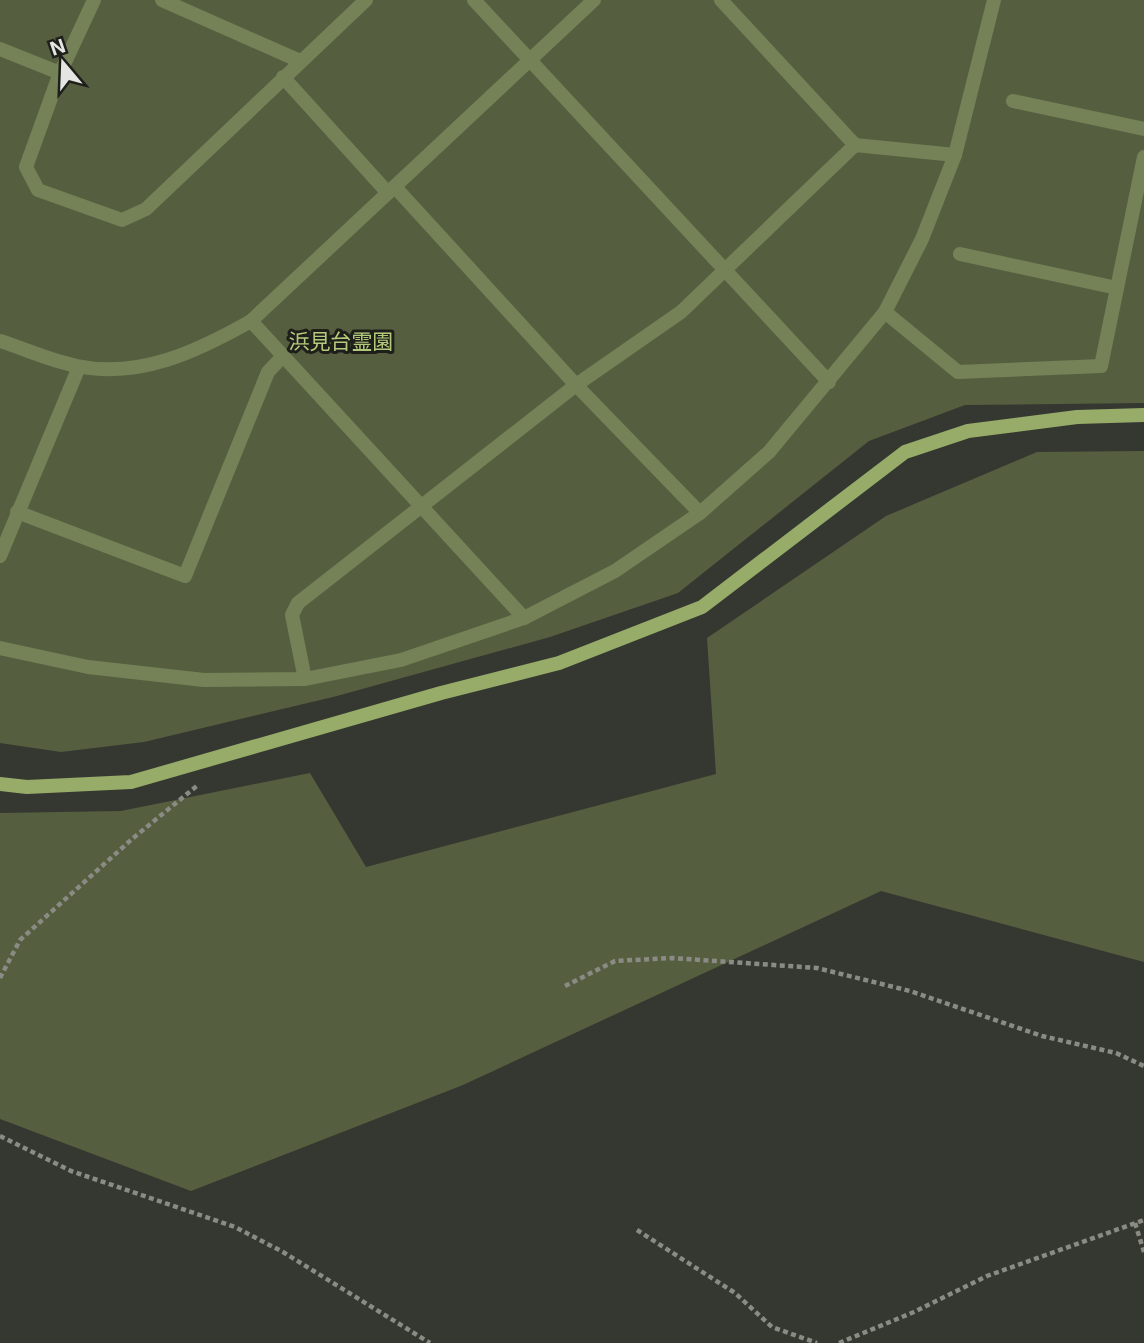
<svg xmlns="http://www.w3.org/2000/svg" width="1144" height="1343" font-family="Inter,'Noto Sans JP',sans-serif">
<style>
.green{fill:#555f3f}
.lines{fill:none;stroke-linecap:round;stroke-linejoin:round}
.path{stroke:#898b84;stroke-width:4.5;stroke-dasharray:5 3.5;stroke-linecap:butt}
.lane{stroke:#758258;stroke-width:14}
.secondary{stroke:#98ac69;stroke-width:14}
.labels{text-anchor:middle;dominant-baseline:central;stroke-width:6;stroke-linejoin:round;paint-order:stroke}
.park-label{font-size:21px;fill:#b2ca7a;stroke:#1e1f1b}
</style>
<rect width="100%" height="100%" fill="#353830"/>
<g class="green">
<path d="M0,0H1144V403L965,405L869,441L678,593L550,637L337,696L144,742L61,752L0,743Z"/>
<path d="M1144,451V962L881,891L463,1085L191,1191L0,1119V813L121,811L310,773L366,867L716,774L707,638L886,516L1037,452Z"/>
</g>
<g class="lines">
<g class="path">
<path d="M0,978L20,940L132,839L198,785"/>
<path d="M565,986L615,961L672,958L817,968L910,991L1042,1036L1116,1053L1144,1066"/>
<path d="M0,1136L71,1171L235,1227L283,1252L430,1343"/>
<path d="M1135,1223L1144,1252"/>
<path d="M637,1230L735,1293L772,1327L817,1343"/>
<path d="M839,1343L914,1312L987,1276L1144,1220"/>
</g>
<g class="lane">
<path d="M94,0L60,73L26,167L38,190L122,220L146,209L366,0"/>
<path d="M162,0L300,61"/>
<path d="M474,0L829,382"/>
<path d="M721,0L855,145"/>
<path d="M0,49L60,73"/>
<path d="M283,77L388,193"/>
<path d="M1013,101L1144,129"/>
<path d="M395,187L576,385L700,513"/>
<path d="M960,254L1117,288"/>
<path d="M885,312L958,372L1101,366L1144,157"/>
<path d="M251,321L524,618"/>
<path d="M0,341C25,349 51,361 77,366C140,379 198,351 251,321L594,0"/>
<path d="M17,512L185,576L268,372L283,356"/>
<path d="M0,556L79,367"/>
<path d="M0,648L88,667L204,680L305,679L401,660L524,618L615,571L700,513L769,452L885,312L922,239L955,155L994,0"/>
<path d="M305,679L292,615L298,603L576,385L681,312L855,145L955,155"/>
</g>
<path class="secondary" d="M0,784L27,787L131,782L441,693L559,663L702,607L905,452L968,431L1077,417L1144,415"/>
</g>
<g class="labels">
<g class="park-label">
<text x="341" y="341">浜見台霊園</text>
</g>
</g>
<g transform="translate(63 63) rotate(341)" stroke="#1e1f1b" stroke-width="5" paint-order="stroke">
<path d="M0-5L12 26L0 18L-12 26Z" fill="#e5e6e1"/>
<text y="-10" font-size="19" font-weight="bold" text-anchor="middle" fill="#e5e6e1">N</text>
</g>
</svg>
